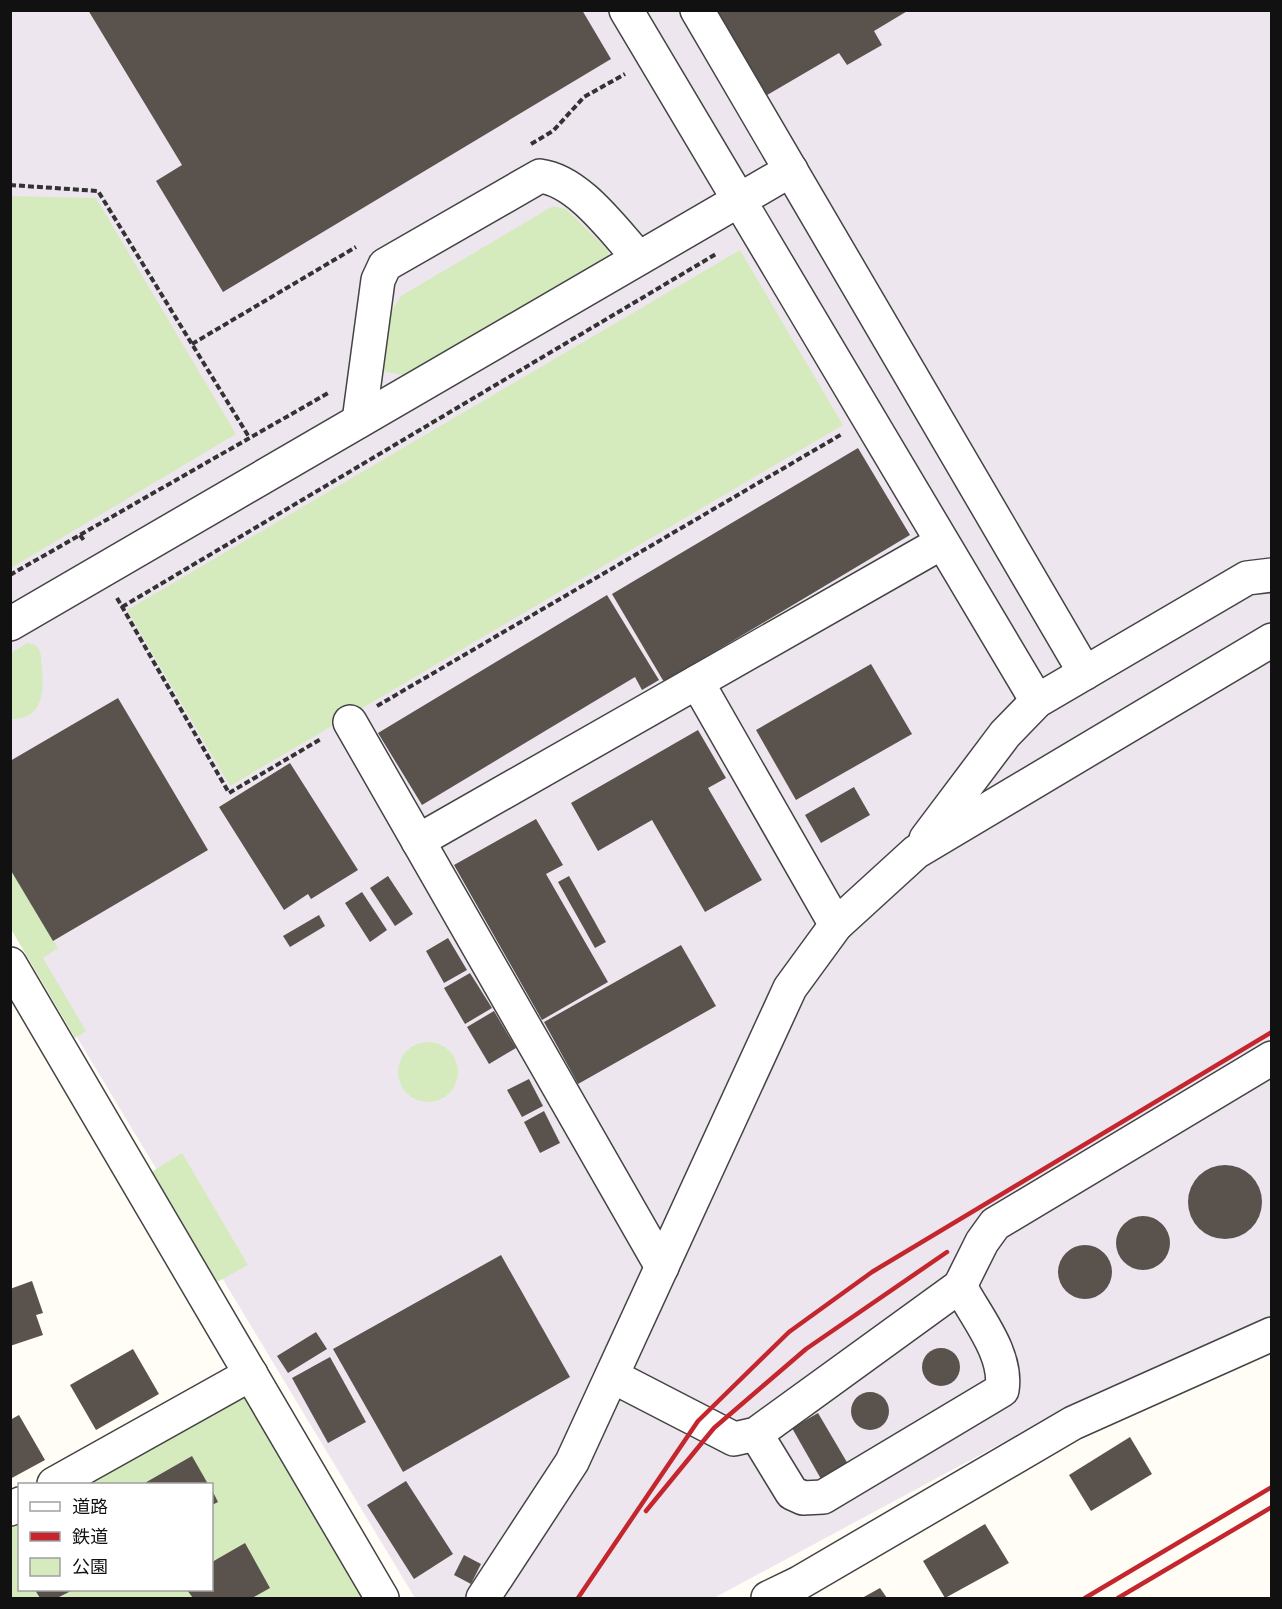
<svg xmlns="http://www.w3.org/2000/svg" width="1282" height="1609" font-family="'Times New Roman','Noto Sans JP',serif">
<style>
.industrial{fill:#eee6ef}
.green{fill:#d5ebbd}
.building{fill:#5a524d}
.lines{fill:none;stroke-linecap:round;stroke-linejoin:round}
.minor-casing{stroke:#444;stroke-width:36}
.path{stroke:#333;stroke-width:4;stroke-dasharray:6 3;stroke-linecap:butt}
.minor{stroke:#fff;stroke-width:33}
.rail{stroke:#c4262e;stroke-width:4.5}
</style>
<rect width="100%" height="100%" fill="#fffdf5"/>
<path class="industrial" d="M11,11H1271V1320L1095,1393L714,1598H415L11,928Z"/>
<g class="green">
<path d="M11,196L96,198L236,434L11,568Z"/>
<path d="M553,206L566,209L607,249L609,255L605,262L426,367L402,375L382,371L389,315L401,296Z"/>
<path d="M740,250L843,425L230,786L127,610Z"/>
<path d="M27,643C30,644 35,644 36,646C42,650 41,661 42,668C44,692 43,720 11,719V653Z"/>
<path d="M10,869L58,948L43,958L86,1031L75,1038L11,929Z"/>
<circle cx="428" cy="1072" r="30"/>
<path d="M182,1153L248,1265L219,1281H211L151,1178L153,1171Z"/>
<path d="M244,1390L364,1598H11L10,1523L19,1518L20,1590H212V1484H78Z"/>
</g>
<g class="building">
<path d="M88,10H582L611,59L223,292L156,181L182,165Z"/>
<path d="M709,10H909L874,31L882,45L847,65L839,53L762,98Z"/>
<path d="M858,448L910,535L664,682L612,594Z"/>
<path d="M607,595L659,680L642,690L635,677L422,805L378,733Z"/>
<path d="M871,664L912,734L796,800L756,730Z"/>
<path d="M118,698L208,850L53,941L10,869V761Z"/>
<path d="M698,730L726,778L708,788L762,880L705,912L652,820L598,851L571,803Z"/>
<path d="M290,763L358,870L311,899L308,894L284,910L219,807Z"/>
<path d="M854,787L870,815L821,843L805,815Z"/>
<path d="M536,819L563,865L546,874L608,982L542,1020L454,865Z"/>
<path d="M388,876L413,914L395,926L370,888Z"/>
<path d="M569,876L606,942L595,948L558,882Z"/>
<path d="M362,892L387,930L370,942L345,903Z"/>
<path d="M319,915L325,926L290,947L283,936Z"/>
<path d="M448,938L467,970L444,983L426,951Z"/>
<path d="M681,945L716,1006L578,1084L544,1022Z"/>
<path d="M470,973L492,1008L465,1024L444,988Z"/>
<path d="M494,1011L516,1048L489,1064L467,1027Z"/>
<path d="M529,1079L543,1106L522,1117L507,1090Z"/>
<path d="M544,1111L560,1143L540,1153L524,1122Z"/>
<circle cx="1225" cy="1202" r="37"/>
<circle cx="1143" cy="1243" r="27"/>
<circle cx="1085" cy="1272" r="27"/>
<path d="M501,1255L570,1377L403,1472L333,1349Z"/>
<path d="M32,1281L43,1313L36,1315L43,1335L10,1346V1289Z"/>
<path d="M316,1332L327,1349L288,1373L277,1356Z"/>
<circle cx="941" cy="1367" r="19"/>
<path d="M133,1349L159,1394L96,1430L70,1385Z"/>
<path d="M330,1357L366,1422L328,1443L292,1378Z"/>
<circle cx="870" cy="1411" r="19"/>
<path d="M818,1413L848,1464L821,1479L792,1428Z"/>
<path d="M19,1415L45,1460L10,1479V1420Z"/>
<path d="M1130,1437L1152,1474L1091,1511L1069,1475Z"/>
<path d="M192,1456L208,1484H143Z"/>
<path d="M406,1481L453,1554L414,1579L367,1505Z"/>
<path d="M212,1490L218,1502L212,1505Z"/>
<path d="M985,1524L1009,1563L945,1598L923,1561Z"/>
<path d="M245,1543L270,1588L252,1598H193L187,1590H212V1562Z"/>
<path d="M464,1555L481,1564L471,1584L454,1575Z"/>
<path d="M880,1588L887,1598H862Z"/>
<path d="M35,1590H73L57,1598H40Z"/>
</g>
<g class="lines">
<g class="minor-casing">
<g id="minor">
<path d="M626,10L1037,701"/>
<path d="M697,10L1085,673"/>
<path d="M359,421L378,280L385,265L540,176C579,181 613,230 639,258"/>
<path d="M10,624L791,170"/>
<path d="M697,682L836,925"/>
<path d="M350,722L662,1267"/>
<path d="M926,839L1005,734L1037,701L1247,578L1272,575"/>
<path d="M418,841L941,543"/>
<path d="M10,964L382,1598"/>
<path d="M612,1376L734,1439L756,1434L960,1286L982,1242L995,1224L1272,1058"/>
<path d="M756,1434L792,1493L803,1498L823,1497L1002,1390C1008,1354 976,1317 960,1286"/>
<path d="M54,1484L251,1374"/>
<path d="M10,1509L20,1504"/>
<path d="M483,1598L572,1462L790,988L836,925L916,852L1272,640"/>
<path d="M768,1598L799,1583L1073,1423L1272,1334"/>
</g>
</g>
<g class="path">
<path d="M531,144L553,131L584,97L625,74"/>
<path d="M10,185L98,191L249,437"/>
<path d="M192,344L356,247"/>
<path d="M80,535L85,542"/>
<path d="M10,575L330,392"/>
<path d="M117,598L229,793L321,739"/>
<path d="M122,607L716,254"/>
<path d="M377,706L842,434"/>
</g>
<use href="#minor" class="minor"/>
<g class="rail">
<path d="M646,1511L714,1428L806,1349L947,1252"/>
<path d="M578,1598L698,1421L789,1332L872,1272L1272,1032"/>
<path d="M1085,1598L1272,1487"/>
<path d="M1118,1598L1272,1507"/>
</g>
</g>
<rect width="1282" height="1609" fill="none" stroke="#111111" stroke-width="24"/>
<rect x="18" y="1483" width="195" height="108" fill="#ffffff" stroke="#a0a0a0" stroke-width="1.5"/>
<rect x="30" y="1502" width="30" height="9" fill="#ffffff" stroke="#a0a0a0" stroke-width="1.5"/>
<text x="72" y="1513" font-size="18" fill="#111111">道路</text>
<rect x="30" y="1532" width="30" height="9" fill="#c4262e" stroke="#a0a0a0" stroke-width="1.5"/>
<text x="72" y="1543" font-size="18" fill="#111111">鉄道</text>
<rect x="30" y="1558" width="30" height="18" fill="#d5ebbd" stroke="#a0a0a0" stroke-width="1.5"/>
<text x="72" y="1573" font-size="18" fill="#111111">公園</text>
</svg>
